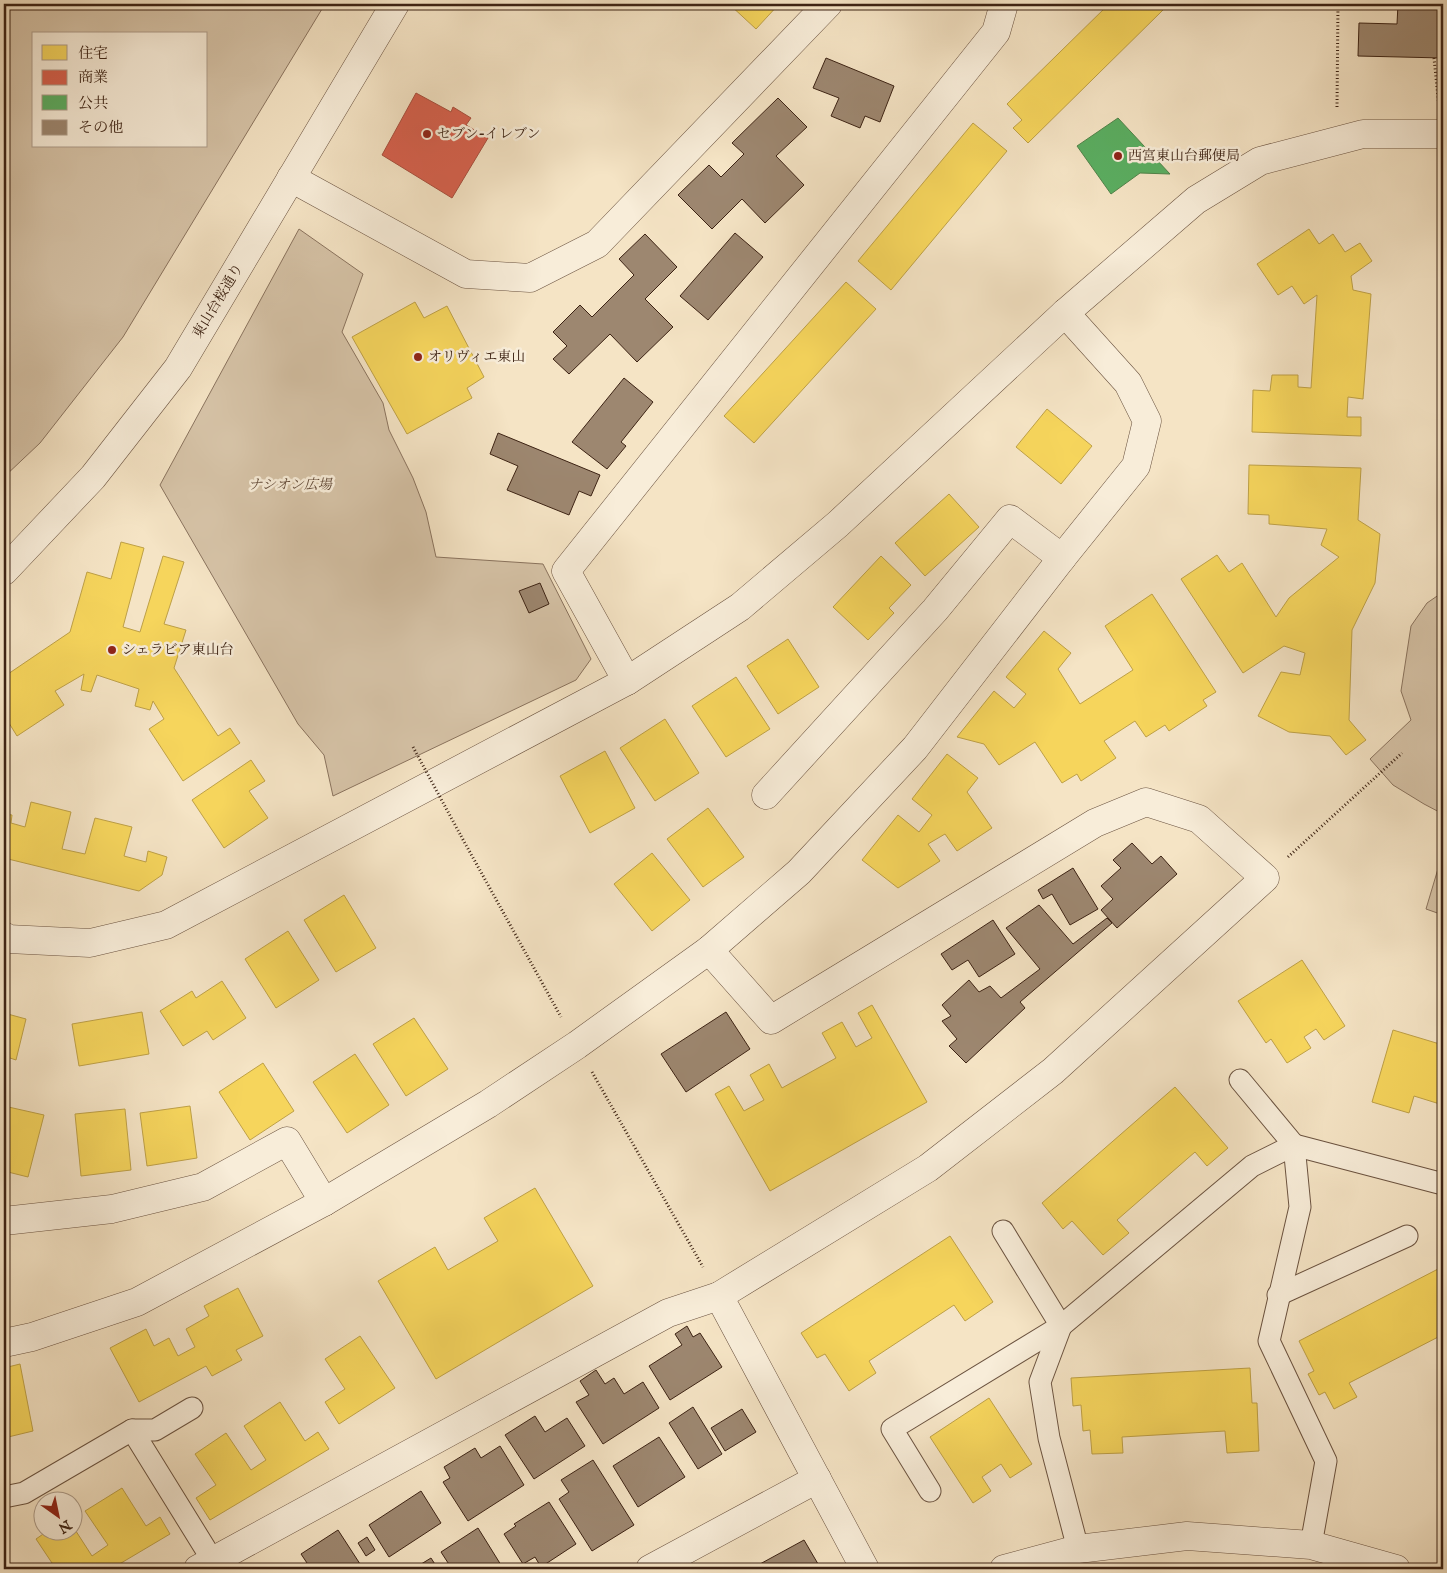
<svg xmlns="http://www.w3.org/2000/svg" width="1447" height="1573" font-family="'IM FELL English','Noto Serif JP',serif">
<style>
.green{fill:#d6c3a7;stroke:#8a735e;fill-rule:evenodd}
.homes{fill:#f6d55c;stroke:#bea046}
.shops{fill:#d6604d;stroke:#a84e3c}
.public{fill:#5aae61;stroke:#51844a}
.building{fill:#9d8770;stroke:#3d2314}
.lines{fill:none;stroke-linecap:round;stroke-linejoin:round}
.service-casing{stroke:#6b5340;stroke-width:23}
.minor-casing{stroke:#6b5340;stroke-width:29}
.tertiary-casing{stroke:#6b5340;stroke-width:29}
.path{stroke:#3d2314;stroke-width:3;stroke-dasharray:1 2.5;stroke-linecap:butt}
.service{stroke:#f8edd9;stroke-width:21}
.minor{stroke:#f8edd9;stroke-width:28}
.tertiary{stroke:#f8edd9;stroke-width:28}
.path-bridge{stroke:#3d2314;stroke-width:3;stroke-dasharray:1 2.5;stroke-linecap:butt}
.poi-dot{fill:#8f2418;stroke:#f8edd9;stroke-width:2}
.labels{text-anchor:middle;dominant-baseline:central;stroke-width:5;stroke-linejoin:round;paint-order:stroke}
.poi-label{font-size:14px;fill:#3d2314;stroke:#f8edd9;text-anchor:start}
.street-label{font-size:14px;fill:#3d2314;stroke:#f8edd9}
.park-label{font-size:14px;font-style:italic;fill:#634b39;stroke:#f8edd9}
</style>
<rect width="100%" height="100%" fill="#f5e4c5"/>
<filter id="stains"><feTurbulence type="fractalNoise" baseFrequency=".004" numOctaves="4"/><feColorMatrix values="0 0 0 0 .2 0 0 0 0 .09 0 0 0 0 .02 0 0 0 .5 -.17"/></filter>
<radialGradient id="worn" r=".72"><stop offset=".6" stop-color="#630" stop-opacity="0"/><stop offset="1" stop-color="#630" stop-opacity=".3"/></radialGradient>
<g class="green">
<path d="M4,4H325L123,337L40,443L4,477ZM34,34H206V146H34Z"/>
<path d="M299,229L363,274L342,332L383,403L389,430L413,478L426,512L436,557L543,564L591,659L576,680L333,796L324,755L298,724L160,485Z"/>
<path d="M1443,592V814L1424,804L1393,785L1370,759L1411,720L1401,691L1411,626L1427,603Z"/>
<path d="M1443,852V915L1426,909Z"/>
</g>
<g class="homes">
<path d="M729,4H779L756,29Z"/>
<path d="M1109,4H1157L1163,10L1028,143L1013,128L1022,120L1007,104Z"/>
<path d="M973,123L1007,151L891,290L858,261Z"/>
<path d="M1309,229L1319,244L1333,234L1345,252L1360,243L1372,261L1351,276L1353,290L1371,294L1363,399L1348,397L1347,417H1361V436L1252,432L1253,390L1270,391L1272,375H1298V387L1311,388L1317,295L1304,304L1292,286L1278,295L1257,264Z"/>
<path d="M846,282L876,309L754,443L724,416Z"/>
<path d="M415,302L424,318L447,306L484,377L467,388L472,398L407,434L352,337Z"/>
<path d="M1047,409L1092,446L1061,484L1016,447Z"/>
<path d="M1249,465L1361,468L1358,520L1380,534L1375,583L1352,630L1349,720L1366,740L1346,755L1330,736L1289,732L1258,716L1281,672L1300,675L1305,653L1284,646L1243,673L1181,579L1217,555L1229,572L1242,563L1276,617L1289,598L1339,557L1321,545L1327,529L1269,524V515L1248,514Z"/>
<path d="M949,494L979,527L925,576L895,543Z"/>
<path d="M121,542L144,548L123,627L140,632L163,556L184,562L164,624L186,630L174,668L218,736L230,728L240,743L183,781L149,729L164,719L153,701L150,710L135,706L139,689L97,675L91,692L81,690L84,674L55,691L64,705L17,736L4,715V667L8,674L70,632L87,572L111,579Z"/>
<path d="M881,556L911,585L889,608L894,613L868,640L833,607Z"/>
<path d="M1152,594L1216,692L1203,700L1207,706L1169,731L1165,725L1146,737L1135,721L1104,741L1116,758L1081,781L1077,774L1062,783L1035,742L999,765L984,744L957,737L994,691L1014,708L1026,694L1006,677L1044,631L1071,653L1058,669L1080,704L1133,670L1105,626Z"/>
<path d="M788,639L819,687L778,714L747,666Z"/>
<path d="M736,677L770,729L726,757L692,706Z"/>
<path d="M665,719L699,773L655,801L620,748Z"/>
<path d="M605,751L635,808L590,833L560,776Z"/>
<path d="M947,754L978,778L967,792L992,828L957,851L945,834L928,844L940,861L898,888L862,860L898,815L919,832L932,815L912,799Z"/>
<path d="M251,760L265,781L249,791L268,818L224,848L192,800Z"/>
<path d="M31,802L71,812L62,849L85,854L95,818L132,827L124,856L146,862L148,851L167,857L162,875L139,891L4,858V814L12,815L11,823L25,827Z"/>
<path d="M708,808L744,857L703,887L667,839Z"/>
<path d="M652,853L690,900L652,931L614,884Z"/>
<path d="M344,895L376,948L336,972L304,920Z"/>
<path d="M288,931L319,980L276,1008L245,959Z"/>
<path d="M1302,960L1345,1026L1324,1040L1316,1029L1304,1037L1311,1048L1287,1063L1271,1039L1266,1043L1238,1001Z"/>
<path d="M222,981L246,1018L213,1040L207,1031L183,1046L160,1011L192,991L196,998Z"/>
<path d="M872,1005L927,1102L770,1191L715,1094L729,1086L744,1111L764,1100L750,1075L769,1064L782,1088L836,1058L822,1033L842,1022L856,1047L872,1038L858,1013Z"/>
<path d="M142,1012L149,1054L79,1066L72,1024Z"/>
<path d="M4,1013L26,1019L16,1060L4,1056Z"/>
<path d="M414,1018L448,1069L406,1096L373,1044Z"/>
<path d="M1393,1030L1443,1045V1105L1414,1096L1409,1113L1372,1102Z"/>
<path d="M355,1054L389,1105L347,1133L313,1082Z"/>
<path d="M263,1063L294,1111L250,1140L219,1092Z"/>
<path d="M1175,1087L1228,1148L1207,1166L1195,1152L1117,1220L1129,1233L1103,1255L1072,1221L1063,1229L1042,1203Z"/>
<path d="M4,1106L44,1115L28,1177L4,1171Z"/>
<path d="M190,1106L197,1158L147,1166L140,1113Z"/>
<path d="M125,1109L131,1170L81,1176L75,1114Z"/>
<path d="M535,1188L593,1286L436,1379L378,1281L435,1247L448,1270L498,1241L484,1218Z"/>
<path d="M950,1236L993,1302L965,1321L954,1305L869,1361L876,1373L849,1391L825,1354L817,1358L801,1333Z"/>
<path d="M1438,1269L1443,1280V1336L1442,1335L1349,1383L1357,1397L1334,1409L1325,1392L1319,1395L1308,1374L1314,1371L1299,1341Z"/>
<path d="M238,1288L263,1336L236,1350L242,1360L212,1376L206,1366L139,1402L110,1348L146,1329L154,1346L169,1338L178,1356L195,1347L186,1329L209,1316L204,1306Z"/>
<path d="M360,1336L395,1388L339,1424L325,1402L345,1389L325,1359Z"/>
<path d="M20,1364L33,1431L4,1438V1368Z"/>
<path d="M1250,1368L1252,1403H1257L1259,1451L1227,1453L1225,1431L1122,1437L1123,1453L1092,1454L1090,1430L1083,1431L1081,1405L1073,1406L1071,1378Z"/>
<path d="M989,1398L1032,1464L1010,1478L1001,1464L982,1477L991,1491L973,1503L930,1437Z"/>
<path d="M280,1402L305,1441L318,1432L329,1449L210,1520L196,1498L216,1485L195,1454L226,1433L251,1470L266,1460L244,1426Z"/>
<path d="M122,1488L146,1526L160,1517L170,1534L111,1569H56L36,1539L49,1530H72V1525L92,1556L108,1545L85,1511Z"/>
</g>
<path class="shops" d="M416,93L451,112L453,107L471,118L466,125L488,138L452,198L382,155Z"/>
<path class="public" d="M1118,118L1170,174L1140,173L1111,194L1077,146Z"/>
<g class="building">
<path d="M1398,4H1443V58L1358,56L1359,23L1397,24Z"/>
<path d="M826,58L894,86L880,122L865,116L860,128L831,116L839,98L813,88Z"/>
<path d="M778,98L807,127L776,156L804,185L765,223L742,199L712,229L678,195L709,165L721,177L744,154L732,143Z"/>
<path d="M735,233L763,257L708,320L680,296Z"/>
<path d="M645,234L677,267L645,299L673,327L637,362L610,334L569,374L553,359L567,346L553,332L580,305L592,317L634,275L619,259Z"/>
<path d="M624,378L653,402L621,442L626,446L607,469L572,442Z"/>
<path d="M498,433L600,475L591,496L579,491L569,515L507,490L518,466L490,454Z"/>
<path d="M540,583L549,604L529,613L519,591Z"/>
<path d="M1132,843L1152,864L1161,856L1177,874L1117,928L1101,910L1113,899L1101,886L1121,868L1113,860Z"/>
<path d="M1073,868L1098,909L1070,925L1052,894L1043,899L1038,890Z"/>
<path d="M1039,905L1073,944L1107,918L1112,923L1020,1002L1025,1008L966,1063L949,1046L957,1039L942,1021L951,1016L942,1005L969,980L979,992L990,986L1001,998L1040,969L1006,928Z"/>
<path d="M993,920L1015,954L979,977L968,960L952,970L941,954Z"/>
<path d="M726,1012L750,1049L686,1092L661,1054Z"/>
<path d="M687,1326L693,1337L700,1333L722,1367L670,1400L649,1366L682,1345L675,1334Z"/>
<path d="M596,1370L605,1384L614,1378L624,1394L643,1382L659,1408L603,1444L576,1402L589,1395L580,1381Z"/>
<path d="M693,1407L722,1454L698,1469L669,1423Z"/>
<path d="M742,1409L756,1432L725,1451L711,1428Z"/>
<path d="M535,1416L545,1432L567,1418L585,1446L534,1479L505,1435Z"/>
<path d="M659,1437L685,1477L638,1507L613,1466Z"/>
<path d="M500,1446L524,1485L468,1521L443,1482L450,1478L444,1467L475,1448L481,1458Z"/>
<path d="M593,1460L634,1525L592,1551L559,1499L569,1492L561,1480Z"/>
<path d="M421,1491L441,1523L389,1557L369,1525Z"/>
<path d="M549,1502L576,1544L541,1567L535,1557L523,1564L504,1534L516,1526L514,1524Z"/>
<path d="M478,1528L501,1565L494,1569H452L441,1552Z"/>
<path d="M338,1530L362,1567L358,1569H311L301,1554Z"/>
<path d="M367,1537L375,1550L366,1556L358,1543Z"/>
<path d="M804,1540L821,1569H763L760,1564Z"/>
<path d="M431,1558L438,1569H413Z"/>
</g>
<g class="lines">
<g class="service-casing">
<g id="service">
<path d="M1240,1080L1294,1145L1300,1207L1269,1341L1326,1461L1311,1545"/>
<path d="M1003,1231L1061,1326L1040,1382L1049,1438L1078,1549"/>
<path d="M1278,1295L1407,1236"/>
<path d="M132,1430L213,1561"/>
<path d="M930,1491L892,1429L1061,1326L1252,1166L1294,1145L1443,1184"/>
<path d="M4,1497L24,1493L132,1430H155L192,1408"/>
</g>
</g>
<g class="minor-casing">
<g id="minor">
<path d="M291,178L466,274L530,278L597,244L828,4"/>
<path d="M627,681L566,571L996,32L1004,4"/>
<path d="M766,795L935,610L1010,519L1062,558"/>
<path d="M709,950L771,1020L1095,823L1146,802L1199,819L1265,878L1053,1071L928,1168L719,1296L865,1569"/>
<path d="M4,1221L112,1209L203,1187L287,1141L324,1202"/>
<path d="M4,1343L32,1337L137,1302L324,1202L488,1104L577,1045L709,950L799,872L915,748L1062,558L1136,466L1147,421L1128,383L1065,313"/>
<path d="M198,1569L668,1313L719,1296"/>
<path d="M650,1569L817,1479"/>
</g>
</g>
<g class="tertiary-casing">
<g id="tertiary">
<path d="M4,571L93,477L178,368L395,4"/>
<path d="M4,936L8,939L90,943L166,925L627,681L740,607L838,524L1065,313L1196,200L1260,161L1363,134H1443"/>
<path d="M1004,1569L1078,1549L1187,1536L1311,1545L1396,1569"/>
</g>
</g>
<g class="path">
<path d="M1337,107L1338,4"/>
<path d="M461,836L561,1017"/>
<path d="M1288,857L1402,753"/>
<path d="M592,1072L703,1267"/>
</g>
<use href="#service" class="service"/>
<use href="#minor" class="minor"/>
<use href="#tertiary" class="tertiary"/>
<g class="path-bridge">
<path d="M1434,58L1443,146"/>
<path d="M413,747L461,836"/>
</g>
</g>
<g class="poi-dot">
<circle cx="427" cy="134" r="5"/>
<circle cx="1118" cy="156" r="5"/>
<circle cx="418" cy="357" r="5"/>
<circle cx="112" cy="650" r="5"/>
</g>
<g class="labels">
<g class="poi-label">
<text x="437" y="134">セブン-イレブン</text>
<text x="1128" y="156">西宮東山台郵便局</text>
<text x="428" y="357">オリヴィエ東山</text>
<text x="122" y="650">シェラビア東山台</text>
</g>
<g class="street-label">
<text transform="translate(218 301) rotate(-59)">東山台桜通り</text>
</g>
<g class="park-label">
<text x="290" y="485">ナシオン広場</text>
</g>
</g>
<rect width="1447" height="1573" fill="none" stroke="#f5e4c5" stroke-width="20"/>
<rect x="5" y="5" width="1437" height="1563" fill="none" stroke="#3d2314" stroke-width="2.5"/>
<rect x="10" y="10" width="1427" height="1553" fill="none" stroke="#3d2314"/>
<rect x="32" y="32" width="175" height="115" fill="#f8edd9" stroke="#ad9c8a"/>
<rect x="42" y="45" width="25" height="15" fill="#f6d55c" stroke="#ad9c8a"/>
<text x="78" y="58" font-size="15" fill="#3d2314">住宅</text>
<rect x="42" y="70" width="25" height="15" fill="#d6604d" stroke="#ad9c8a"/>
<text x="78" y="82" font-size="15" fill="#3d2314">商業</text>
<rect x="42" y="95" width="25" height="15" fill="#5aae61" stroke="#ad9c8a"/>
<text x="78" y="108" font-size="15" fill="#3d2314">公共</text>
<rect x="42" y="120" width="25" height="15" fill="#9d8770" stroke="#ad9c8a"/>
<text x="78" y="132" font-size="15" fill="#3d2314">その他</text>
<g transform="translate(58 1516) rotate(147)"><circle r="24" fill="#f8edd9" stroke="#ad9c8a"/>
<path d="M0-4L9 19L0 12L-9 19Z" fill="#8f2418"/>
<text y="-8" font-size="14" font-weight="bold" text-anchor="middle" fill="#3d2314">N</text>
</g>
<rect width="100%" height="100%" filter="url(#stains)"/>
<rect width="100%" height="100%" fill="url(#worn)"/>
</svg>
